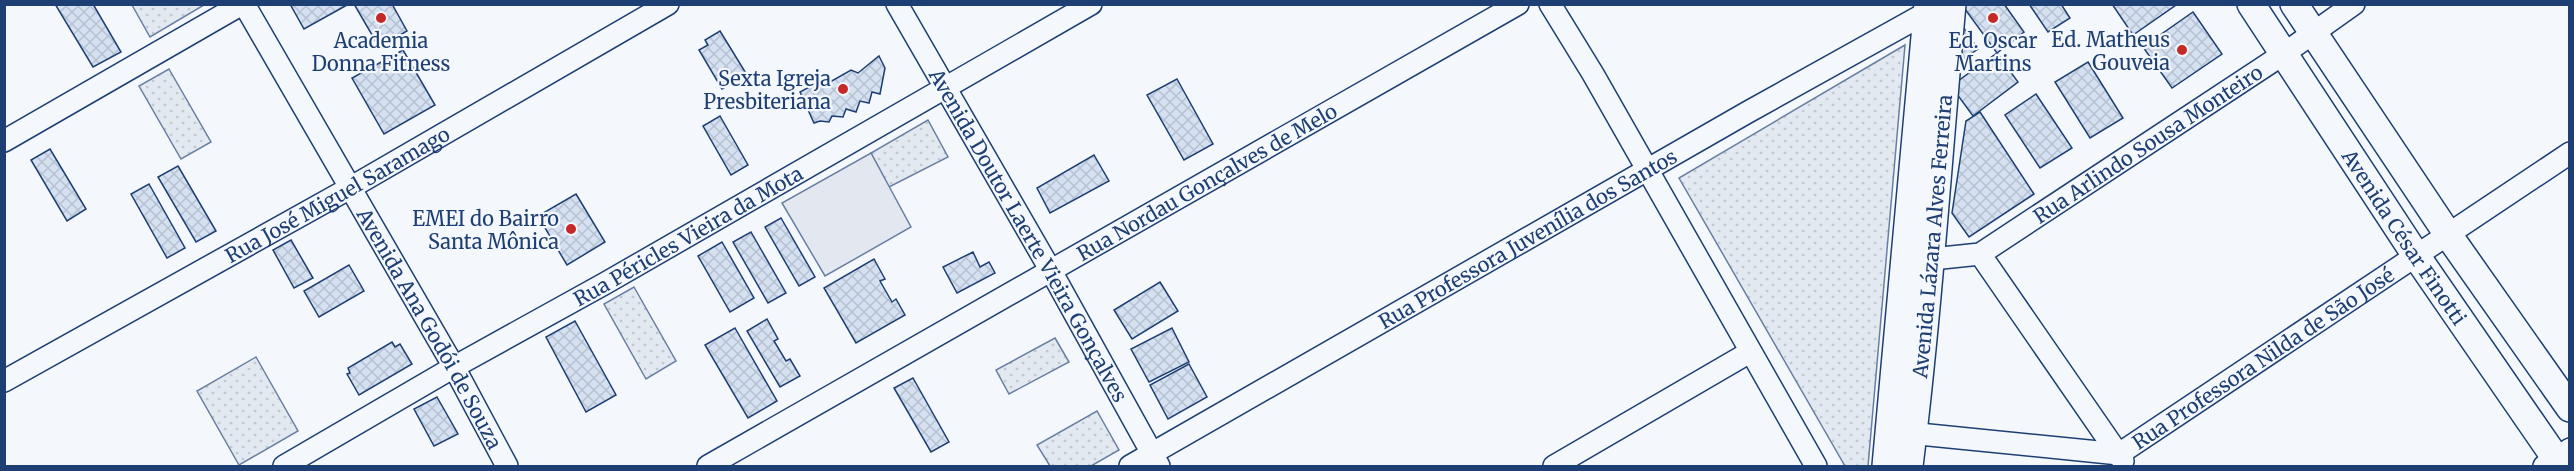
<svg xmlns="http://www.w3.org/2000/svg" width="2574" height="471" font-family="Merriweather,serif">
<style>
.green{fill:url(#green-dots);stroke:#687fa3;stroke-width:1.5}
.parking{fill:#e3e8f0;stroke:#687fa3;stroke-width:1.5}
.building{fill:url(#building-cross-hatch);stroke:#1d3f73;stroke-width:1.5}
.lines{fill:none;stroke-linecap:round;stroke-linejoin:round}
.minor-casing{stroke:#1d3f73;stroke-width:24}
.major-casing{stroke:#1d3f73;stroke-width:30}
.minor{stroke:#f4f7fb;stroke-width:21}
.major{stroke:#f4f7fb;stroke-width:27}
.poi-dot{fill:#c62828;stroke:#f4f7fb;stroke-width:2}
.labels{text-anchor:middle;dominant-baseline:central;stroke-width:4.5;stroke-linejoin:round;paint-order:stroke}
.poi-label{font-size:20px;fill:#1d3f73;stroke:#f4f7fb;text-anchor:end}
.street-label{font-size:20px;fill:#1d3f73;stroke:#f4f7fb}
</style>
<defs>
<pattern id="green-dots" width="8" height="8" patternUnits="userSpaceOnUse" patternTransform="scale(1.5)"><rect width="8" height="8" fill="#e3e9f0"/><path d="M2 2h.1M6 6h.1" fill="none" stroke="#c2c9d1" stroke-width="1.8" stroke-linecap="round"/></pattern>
<pattern id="building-cross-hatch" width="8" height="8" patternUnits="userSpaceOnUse" patternTransform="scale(1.5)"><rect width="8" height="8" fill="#d5e0f0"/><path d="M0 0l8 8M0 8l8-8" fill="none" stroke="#b6c1d1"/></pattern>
</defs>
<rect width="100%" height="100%" fill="#f4f7fb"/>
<g class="green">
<path d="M132,5H204L150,37Z"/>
<path d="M1905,45L1868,466H1845L1679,178Z"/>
<path d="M169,69L211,142L181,159L139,86Z"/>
<path d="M928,120L948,157L889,187L871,153Z"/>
<path d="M634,287L676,361L646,379L604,304Z"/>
<path d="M1055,338L1069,362L1009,394L996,370Z"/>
<path d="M256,357L298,431L239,465L197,391Z"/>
<path d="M1097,411L1119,450L1091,466H1050L1037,445Z"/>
</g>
<path class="parking" d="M871,153L911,227L825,276L782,203Z"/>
<g class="building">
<path d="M55,4H93L121,52L93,67Z"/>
<path d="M290,4H346L347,5L304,29Z"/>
<path d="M354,4H392L407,31L379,47Z"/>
<path d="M2004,4L2024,32L1997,53L1962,5Z"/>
<path d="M2029,4H2061L2070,18L2048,32Z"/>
<path d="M2112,4H2176V5L2133,35Z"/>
<path d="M2193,12L2222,54L2172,88L2143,47Z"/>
<path d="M1957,18L1978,49L1950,68Z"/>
<path d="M720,31L747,75L722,89L699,50L708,45L705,40Z"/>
<path d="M403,50L435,105L384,134L352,78Z"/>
<path d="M1997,53L2018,82L1973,116L1951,86Z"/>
<path d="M879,56L885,68L880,94L872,92L869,103L860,101L856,112L846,109L843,117L832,116L829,122L820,121L814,123L800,92L820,81L823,86L851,70L858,73Z"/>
<path d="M2088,62L2123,118L2090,138L2055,82Z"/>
<path d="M1177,79L1213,144L1184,160L1147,95Z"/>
<path d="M2036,94L2072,148L2040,168L2005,115Z"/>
<path d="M1980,112L2034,194L1969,237L1952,213L1966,121Z"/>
<path d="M720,116L748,165L731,175L703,126Z"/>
<path d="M50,149L86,209L67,221L31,160Z"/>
<path d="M1094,155L1109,181L1050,213L1037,188Z"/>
<path d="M178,166L216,231L196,242L158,177Z"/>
<path d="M149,184L185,248L167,258L131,194Z"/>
<path d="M576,194L605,242L567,265L538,216Z"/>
<path d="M781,218L815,277L799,286L765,227Z"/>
<path d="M751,232L786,293L768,303L733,242Z"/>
<path d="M291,240L313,278L294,288L273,250Z"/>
<path d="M722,242L754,298L730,312L698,256Z"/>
<path d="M973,252L980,267L989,262L995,273L957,293L943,267Z"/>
<path d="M874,259L885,279L880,281L892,302L896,299L905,315L856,343L824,288Z"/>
<path d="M349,265L364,291L319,317L304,291Z"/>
<path d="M1160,282L1178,311L1132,339L1114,310Z"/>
<path d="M767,319L778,339L774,341L786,361L790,359L800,376L780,387L747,331Z"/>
<path d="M575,321L616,395L586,412L546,337Z"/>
<path d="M735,328L777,401L748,418L705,345Z"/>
<path d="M1172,328L1189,362L1149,382L1131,349Z"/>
<path d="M392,342L395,347L400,344L412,364L359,395L347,374L350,373L348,368Z"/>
<path d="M1189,364L1207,397L1168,419L1150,385Z"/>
<path d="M913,378L949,442L931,452L894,388Z"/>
<path d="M437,397L458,434L434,446L414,409Z"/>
</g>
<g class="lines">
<g class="minor-casing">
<g id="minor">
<path id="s1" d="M244,4L454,367L507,466"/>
<path id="s2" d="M897,4L1051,271L1159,466"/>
<path d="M1550,4L1593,74L1816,466"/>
<path d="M4,141L242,4"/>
<path d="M1980,254L2123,461"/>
<path id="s3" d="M1932,259L1980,254L2285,53L2354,4"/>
<path id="s4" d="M4,381L350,188L668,4"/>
<path id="s5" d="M1899,432L2119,454L2570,153"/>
<path id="s6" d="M284,466L454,367L604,284L1091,4"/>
<path id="s7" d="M708,466L1518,4"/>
<path id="s8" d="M1130,466L1748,112L1926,13"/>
<path d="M1554,466L1750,352"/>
<path d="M2544,466L2570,449"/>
</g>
</g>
<g class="major-casing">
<g id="major">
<path id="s9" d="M2251,4L2417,257L2561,466"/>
<path d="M2294,4L2449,236L2570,408"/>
<path d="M1886,466L1928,4"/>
<path id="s10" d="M1909,466C1928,313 1938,159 1952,4"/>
</g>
</g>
<use href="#minor" class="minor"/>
<use href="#major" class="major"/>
</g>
<g class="poi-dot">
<circle cx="381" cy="18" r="6"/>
<circle cx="1993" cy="18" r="6"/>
<circle cx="2182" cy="50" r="6"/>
<circle cx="843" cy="89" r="6"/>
<circle cx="571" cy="229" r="6"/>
</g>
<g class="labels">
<g class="poi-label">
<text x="2170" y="39">Ed. Matheus<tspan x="2170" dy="23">Gouveia</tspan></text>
<text x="381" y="40" text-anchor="middle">Academia<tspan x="381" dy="23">Donna Fitness</tspan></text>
<text x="1993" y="40" text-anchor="middle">Ed. Oscar<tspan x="1993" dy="23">Martins</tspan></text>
<text x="831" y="78">Sexta Igreja<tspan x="831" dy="23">Presbiteriana</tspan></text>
<text x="559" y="218">EMEI do Bairro<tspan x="559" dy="23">Santa Mônica</tspan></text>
</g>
<g class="street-label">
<text stroke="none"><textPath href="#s3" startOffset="249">Rua Arlindo Sousa Monteiro</textPath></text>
<text stroke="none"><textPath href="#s7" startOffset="574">Rua Nordau Gonçalves de Melo</textPath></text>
<text stroke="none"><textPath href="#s4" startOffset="382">Rua José Miguel Saramago</textPath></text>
<text stroke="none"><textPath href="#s2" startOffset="266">Avenida Doutor Laerte Vieira Gonçalves</textPath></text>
<text stroke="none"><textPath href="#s6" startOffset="465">Rua Péricles Vieira da Mota</textPath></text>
<text stroke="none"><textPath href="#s10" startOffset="231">Avenida Lázara Alves Ferreira</textPath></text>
<text stroke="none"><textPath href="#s9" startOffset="279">Avenida César Finotti</textPath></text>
<text stroke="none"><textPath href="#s8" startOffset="458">Rua Professora Juvenília dos Santos</textPath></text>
<text stroke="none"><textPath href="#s1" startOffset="374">Avenida Ana Godói de Souza</textPath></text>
<text stroke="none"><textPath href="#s5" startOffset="394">Rua Professora Nilda de São José</textPath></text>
</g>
</g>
<rect width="2574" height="471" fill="none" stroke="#1d3f73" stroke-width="12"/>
</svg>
